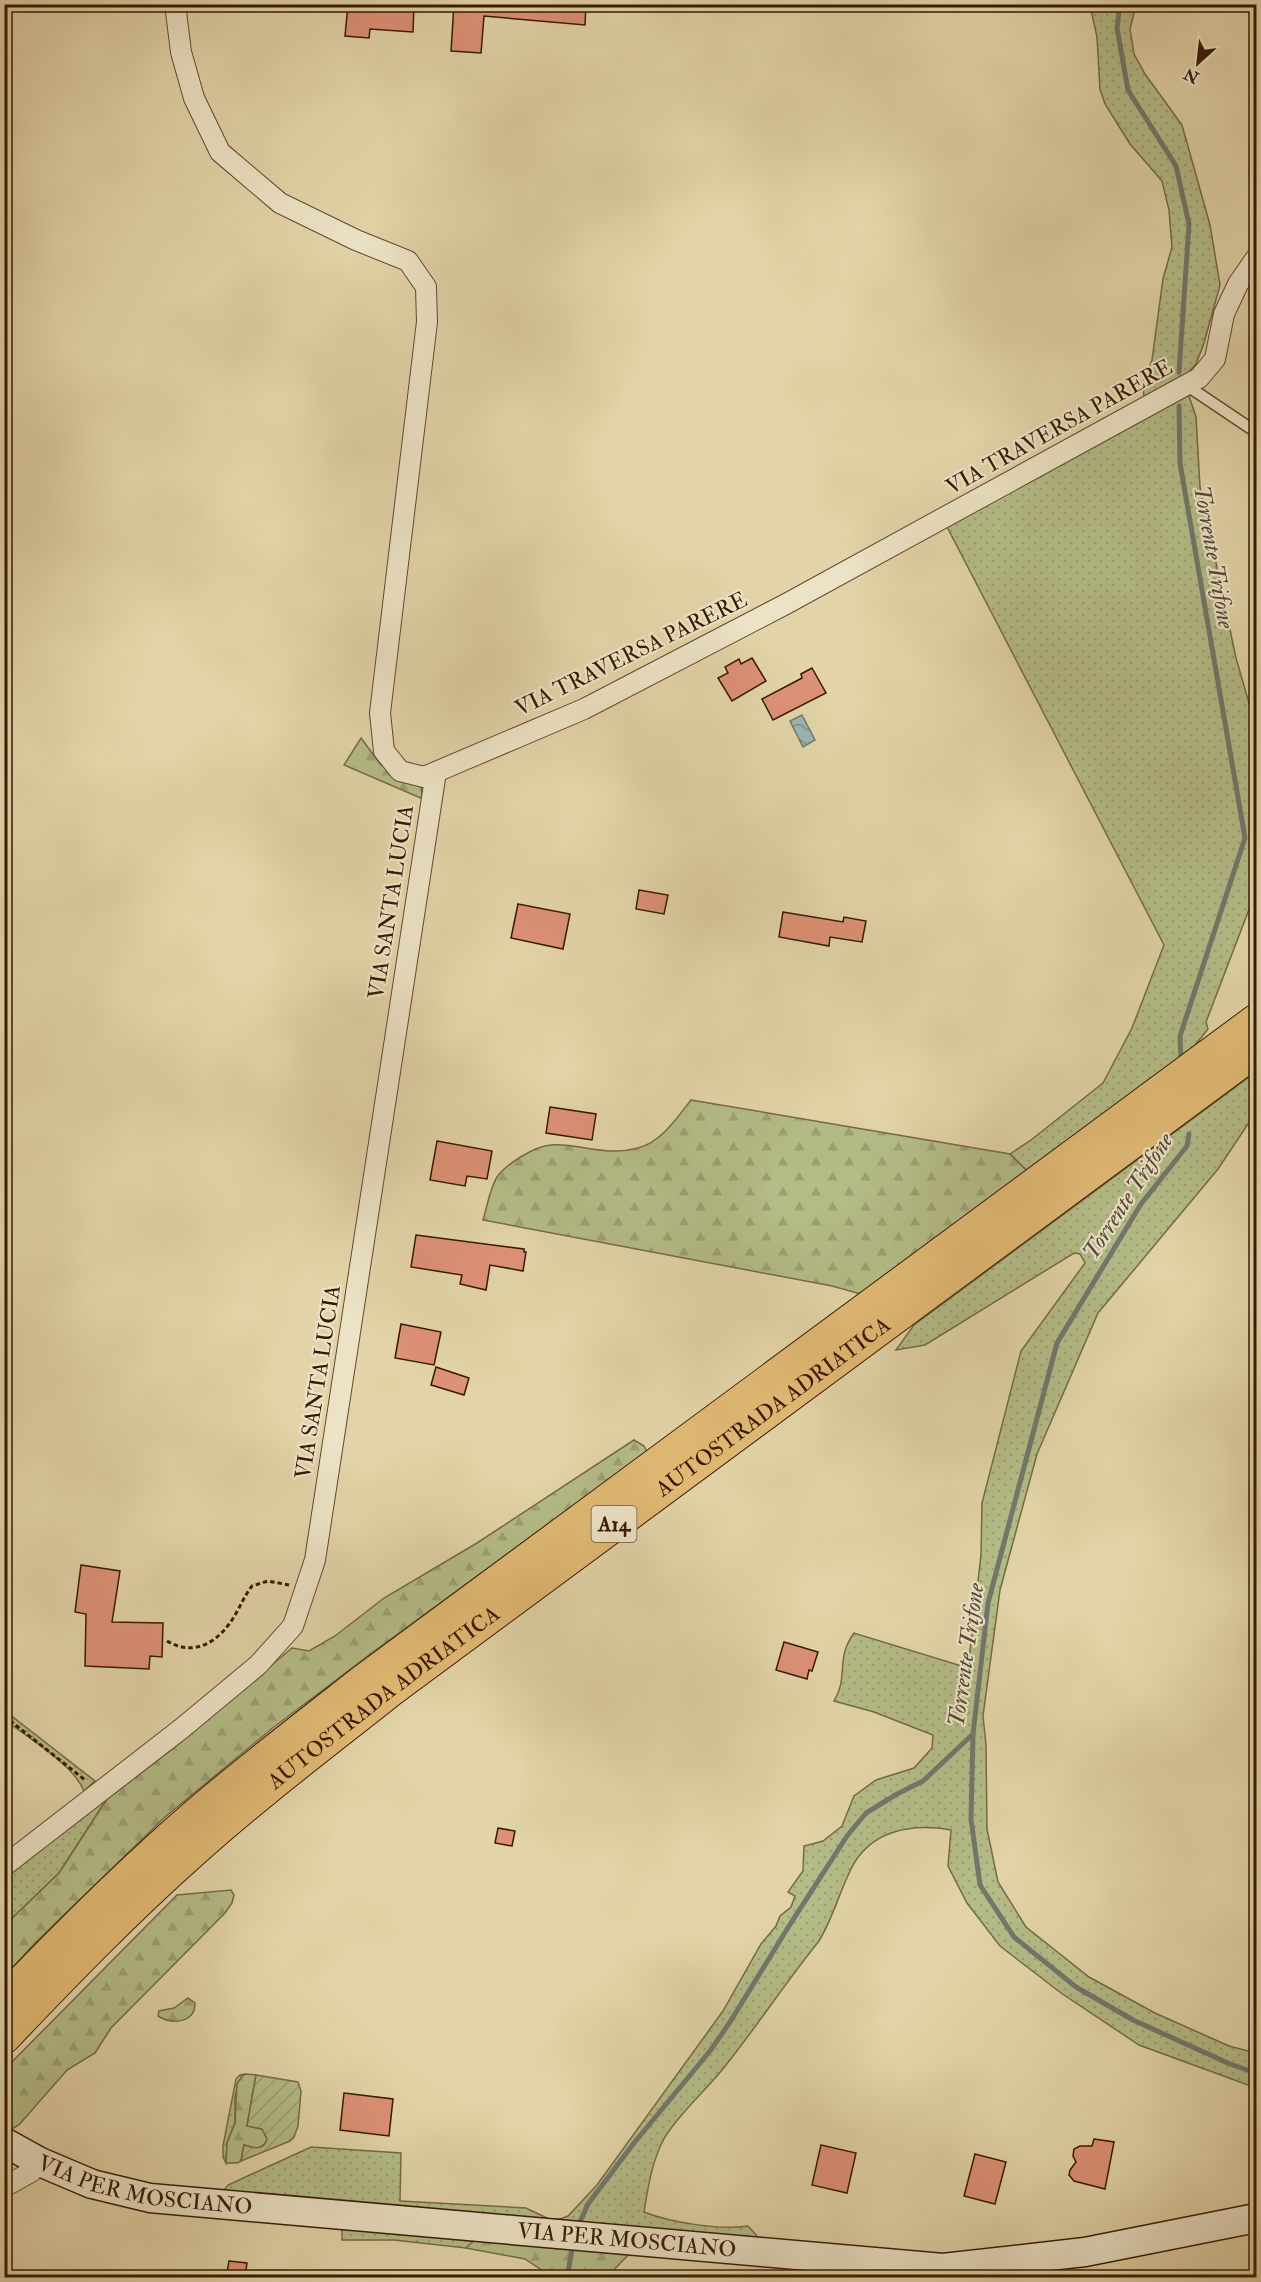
<svg xmlns="http://www.w3.org/2000/svg" width="1261" height="2282" font-family="'IM FELL Double Pica',serif">
<style>
.grass{fill:url(#grass-dots);stroke:#756a46;stroke-width:1.5}
.forest{fill:url(#forest-firs);stroke:#756a46;stroke-width:1.5}
.garden{fill:url(#garden-furrows);stroke:#756a46;stroke-width:1.5}
.water{fill:url(#water-waves);stroke:#72776d;stroke-width:1.5}
.lines{fill:none;stroke-linecap:round;stroke-linejoin:round}
.stream{stroke:#72776d;stroke-width:5}
.building{fill:#dd9176;stroke:#361904;stroke-width:1.5}
.lane-casing{stroke:#61482d;stroke-width:13}
.street-casing{stroke:#61482d;stroke-width:22}
.secondary-casing{stroke:#361904;stroke-width:31}
.highway-casing{stroke:#361904;stroke-width:35}
.path{stroke:#361904;stroke-width:3;stroke-dasharray:4.5 3;stroke-linecap:butt}
.lane{stroke:#ece3c6;stroke-width:10}
.street{stroke:#ece3c6;stroke-width:20}
.secondary{stroke:#ece3c6;stroke-width:28}
.highway{stroke:#e1ba74;stroke-width:33}
.labels{text-anchor:middle;dominant-baseline:central;stroke-width:4.5;stroke-linejoin:round;paint-order:stroke}
.shield{fill:#ece3c6;stroke:#6d563e;stroke-width:1.5}
.shield-label{font-size:21px;font-weight:bold;fill:#361904}
.street-label{font-size:22px;fill:#361904;stroke:#ece3c6}
.water-label{font-size:24px;font-style:italic;fill:#544839;stroke:#ece3c6}
</style>
<defs>
<pattern id="grass-dots" width="8" height="8" patternUnits="userSpaceOnUse" patternTransform="scale(1.5)"><rect width="8" height="8" fill="#b4bc87"/><path d="M2 2h.1M6 6h.1" fill="none" stroke="#9ba173" stroke-width="1.8" stroke-linecap="round"/></pattern>
<pattern id="forest-firs" width="22" height="20" patternUnits="userSpaceOnUse" patternTransform="scale(1.5)"><rect width="22" height="20" fill="#b4bc87"/><path d="M5 1l3.5 6h-7zM16 11l3.5 6h-7z" fill="#9ba173"/></pattern>
<pattern id="garden-furrows" width="10" height="10" patternUnits="userSpaceOnUse" patternTransform="scale(1.5)"><rect width="10" height="10" fill="#b4bc87"/><path d="M-1 1l2-2M0 10L10 0M9 11l2-2" fill="none" stroke="#9ba173"/></pattern>
<pattern id="water-waves" width="16" height="10" patternUnits="userSpaceOnUse" patternTransform="scale(1.5)"><rect width="16" height="10" fill="#9ab5b3"/><path d="M0 5q4-4 8 0t8 0" fill="none" stroke="#7e928f"/></pattern>
</defs>
<rect width="100%" height="100%" fill="#e2d4a8"/>
<filter id="stains"><feTurbulence type="fractalNoise" baseFrequency=".00333" numOctaves="4"/><feColorMatrix values="0 0 0 0 .2 0 0 0 0 .09 0 0 0 0 .02 0 0 0 .5 -.17"/></filter>
<radialGradient id="worn" r=".72"><stop offset=".6" stop-color="#630" stop-opacity="0"/><stop offset="1" stop-color="#630" stop-opacity=".3"/></radialGradient>
<g class="grass">
<path d="M1090,5H1136L1130,29L1134,54L1145,74L1182,125L1210,225L1220,285L1204,343L1196,364L1184,377L1144,399L1143,384L1152,360L1163,279L1172,247L1169,210L1162,181L1130,144L1105,104L1100,89L1097,37Z"/>
<path d="M1184,396H1189L1196,417L1200,487L1236,658L1256,727V891L1206,1022L1208,1029L1188,1054L1031,1175L1010,1154L1031,1140L1103,1083L1132,1028L1164,945L944,521Z"/>
<path d="M1256,1072V1112L1218,1169L1098,1313L1037,1454L1000,1590L983,1716L986,1745L987,1829L998,1882L1026,1927L1089,1977L1155,2013L1229,2046L1256,2053V2088L1139,2045L1061,1993L1000,1946L967,1903L948,1866L951,1830C912,1823 870,1830 851,1869C839,1893 833,1918 819,1941C785,1983 756,2028 722,2070C705,2091 679,2114 665,2137C652,2160 648,2187 644,2212C672,2223 719,2230 748,2226L759,2238L221,2194L228,2185L311,2147L401,2153L400,2201L526,2208L549,2219H560L568,2216L597,2185L723,2011L761,1944L776,1926L780,1916L791,1907L795,1896L788,1892L803,1871L804,1846L823,1841L842,1826L854,1796L876,1780L914,1768L932,1748L933,1735L874,1712L834,1701C849,1677 835,1659 854,1633L968,1668L981,1555L982,1503L1021,1351L1085,1263L1080,1254L1074,1253L925,1345L896,1350L914,1325Z"/>
<path d="M4,1710L95,1781L84,1791C73,1764 28,1738 5,1720Z"/>
<path d="M107,1799L59,1873L5,1925L4,1877Z"/>
<path d="M246,2074L242,2076L235,2096V2123L227,2143L226,2163L223,2157V2146L236,2079L240,2075Z"/>
<path d="M342,2224L479,2236L466,2248L394,2240H342Z"/>
</g>
<g class="forest">
<path d="M361,738L381,765L420,783L423,799L344,765Z"/>
<path d="M691,1100L1010,1154L1031,1175L868,1296L832,1286L483,1220C487,1207 490,1188 497,1177C506,1164 535,1146 551,1145C580,1143 606,1157 638,1148C661,1142 677,1118 691,1100Z"/>
<path d="M634,1440L644,1446L647,1452L373,1652L274,1727L165,1817L35,1943L5,1976V1925L59,1873L107,1799L171,1750L292,1648L309,1651L335,1636L384,1598L477,1543Z"/>
<path d="M231,1890L234,1895L232,1903L225,1913L111,2028L95,2053L67,2070L19,2125L10,2130L5,2129V2069L177,1895Z"/>
<path d="M188,1998L195,2003C195,2023 172,2025 158,2016L159,2011L174,2008Z"/>
<path d="M246,2074L256,2075L247,2126L262,2129L267,2139C264,2151 253,2148 244,2145L241,2161L237,2163H226L227,2143L235,2123L237,2084L242,2076Z"/>
<path d="M479,2236L631,2252L607,2277L544,2278L543,2271L525,2259L466,2248Z"/>
</g>
<path class="garden" d="M256,2075L298,2082L301,2091L298,2126L294,2137L290,2141L241,2161L244,2145C253,2148 264,2151 267,2139L262,2129L247,2126Z"/>
<path class="water" d="M802,715L815,740L803,747L790,721Z"/>
<g class="lines">
<g class="stream">
<path d="M1120,4L1117,28L1128,90L1176,166L1189,224L1179,372"/>
<path d="M1179,406L1180,463L1245,838L1180,1036L1181,1061"/>
<path d="M1189,1134L1187,1146L1141,1204L1057,1343L988,1603L973,1734L971,1819L980,1885L1014,1937L1076,1987L1133,2020L1230,2064L1256,2073"/>
<path d="M578,2226L588,2204L634,2143L710,2051L730,2022L789,1926L847,1836L866,1813L897,1794L923,1781L973,1734"/>
<path d="M567,2278L573,2244"/>
</g>
</g>
<g class="building">
<path d="M348,4H414L413,32L370,29L369,38L345,36Z"/>
<path d="M454,4H586L585,25L484,16L481,53L451,51Z"/>
<path d="M752,658L766,681L732,701L718,678L728,673L725,667L739,659L741,664Z"/>
<path d="M812,668L826,693L773,720L762,699L802,678L801,674Z"/>
<path d="M639,890L668,895L664,914L636,909Z"/>
<path d="M518,904L570,914L563,949L511,938Z"/>
<path d="M783,912L843,922L844,917L866,921L862,942L830,937L829,946L779,937Z"/>
<path d="M550,1107L596,1114L592,1140L546,1133Z"/>
<path d="M437,1141L492,1151L487,1179L467,1176L465,1186L430,1180Z"/>
<path d="M416,1235L524,1249V1252H526L523,1271L490,1265L486,1290L460,1284L462,1275L411,1267Z"/>
<path d="M401,1324L441,1332L434,1365L395,1358Z"/>
<path d="M436,1367L469,1378L464,1395L431,1385Z"/>
<path d="M81,1565L120,1571L112,1622L163,1623L162,1657L150,1656L149,1669L85,1666L86,1614L75,1612Z"/>
<path d="M784,1642L818,1652L812,1671L809,1670L807,1679L776,1670Z"/>
<path d="M498,1828L515,1831L512,1846L495,1843Z"/>
<path d="M344,2093L393,2099L389,2136L340,2130Z"/>
<path d="M1094,2139L1114,2142L1105,2189L1074,2181L1069,2175L1070,2170L1076,2162L1073,2156L1074,2149L1080,2146H1092Z"/>
<path d="M821,2145L856,2153L847,2193L812,2185Z"/>
<path d="M975,2154L1006,2162L995,2204L964,2196Z"/>
<path d="M229,2261L247,2263L245,2277H226Z"/>
</g>
<g class="lines">
<g class="lane-casing">
<path id="lane" d="M1186,385L1256,432"/>
</g>
<g class="street-casing">
<g id="street">
<path d="M175,4L181,52L194,98L220,152L280,203L356,240L408,261L426,287L427,322L380,713L384,751L400,771L424,777L584,709L786,604L1199,378L1215,359L1224,314L1238,284L1256,258"/>
<path d="M4,1866L181,1729L258,1665L293,1626L315,1560L436,772"/>
<path d="M4,2187L31,2172L40,2162"/>
</g>
</g>
<g class="secondary-casing">
<g id="secondary">
<path id="s1" d="M4,2142L40,2162L92,2184L150,2198L943,2268L1085,2252L1256,2218"/>
</g>
</g>
<g class="highway-casing">
<g id="highway">
<path d="M4,2001C67,1935 132,1870 201,1811C254,1766 310,1723 365,1680L1256,1021"/>
<path id="s2" d="M4,2037C64,1974 124,1912 188,1855C252,1797 321,1745 389,1691L1256,1050"/>
</g>
</g>
<g class="path">
<path d="M167,1641C195,1658 220,1641 235,1615C241,1605 245,1595 252,1586L268,1581L289,1585"/>
<path d="M4,1716L85,1780"/>
</g>
<use href="#lane" class="lane"/>
<use href="#street" class="street"/>
<use href="#secondary" class="secondary"/>
<use href="#highway" class="highway"/>
</g>
<g class="labels">
<rect class="shield" x="591.5" y="1506" width="45" height="36" rx="4.5"/>
<g class="shield-label">
<text x="614" y="1524">A14</text>
</g>
<g class="street-label">
<text transform="translate(1059 427) rotate(-29)">VIA TRAVERSA PARERE</text>
<text transform="translate(631 654) rotate(-26)">VIA TRAVERSA PARERE</text>
<text transform="translate(391 902) rotate(-81)">VIA SANTA LUCIA</text>
<text transform="translate(318 1382) rotate(-81)">VIA SANTA LUCIA</text>
<text stroke="none"><textPath href="#s2" startOffset="996">AUTOSTRADA ADRIATICA</textPath></text>
<text stroke="none"><textPath href="#s2" startOffset="510">AUTOSTRADA ADRIATICA</textPath></text>
<text stroke="none"><textPath href="#s1" startOffset="150">VIA PER MOSCIANO</textPath></text>
<text stroke="none"><textPath href="#s1" startOffset="636">VIA PER MOSCIANO</textPath></text>
</g>
<g class="water-label">
<text transform="translate(1214 557) rotate(80)">Torrente Trifone</text>
<text transform="translate(1128 1196) rotate(-57)">Torrente Trifone</text>
<text transform="translate(966 1655) rotate(-82)">Torrente Trifone</text>
</g>
</g>
<rect width="1261" height="2282" fill="none" stroke="#e2d4a8" stroke-width="24"/>
<rect x="6" y="6" width="1249" height="2270" fill="none" stroke="#361904" stroke-width="3"/>
<rect x="12" y="12" width="1237" height="2258" fill="none" stroke="#361904" stroke-width="1.5"/>
<g transform="translate(1198 63) rotate(207)" stroke="#ece3c6" stroke-width="4.5" paint-order="stroke">
<path d="M0-4.5L10 22L0 15L-10 22Z" fill="#361904"/>
<text y="-9" font-size="16" font-weight="bold" text-anchor="middle" fill="#361904">N</text>
</g>
<rect width="100%" height="100%" filter="url(#stains)"/>
<rect width="100%" height="100%" fill="url(#worn)"/>
</svg>
